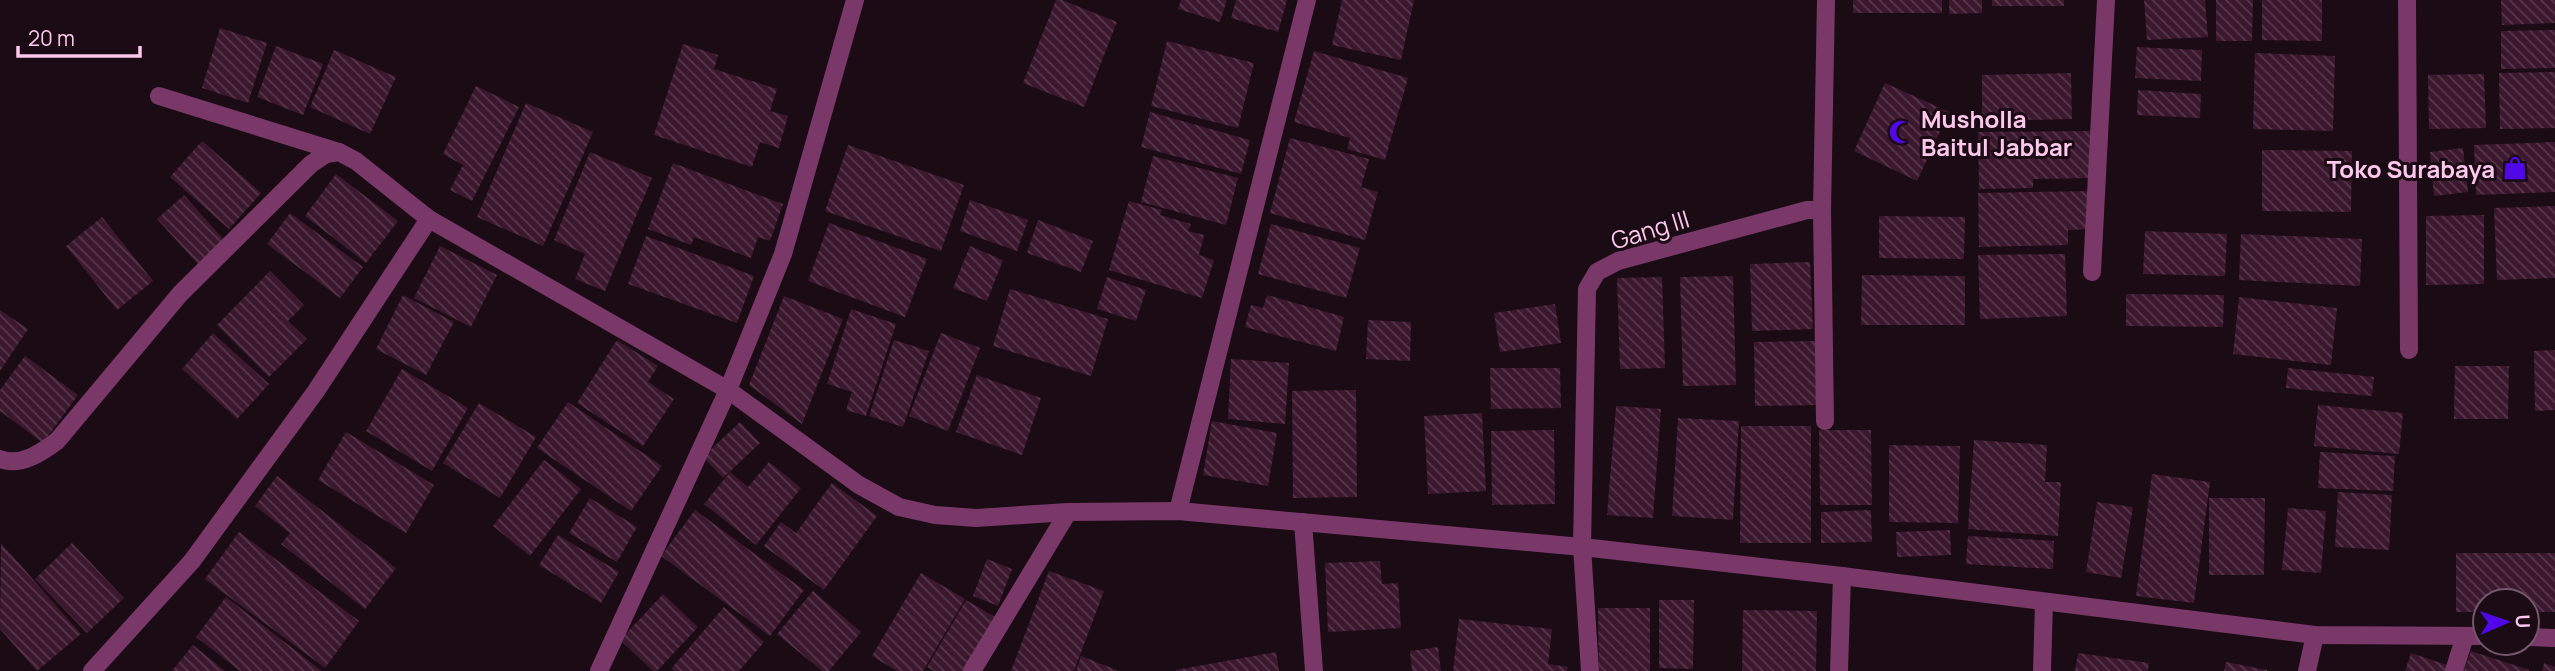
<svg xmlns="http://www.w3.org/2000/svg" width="2555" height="671" font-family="Manrope,sans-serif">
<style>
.building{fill:url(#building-back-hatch)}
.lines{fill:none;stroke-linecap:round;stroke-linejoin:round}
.minor{stroke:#793868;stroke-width:18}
.labels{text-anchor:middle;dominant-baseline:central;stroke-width:6;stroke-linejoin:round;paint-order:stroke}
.poi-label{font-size:24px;font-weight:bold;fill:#fdc8eb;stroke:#1b0b15;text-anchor:start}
.street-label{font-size:24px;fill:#fdc8eb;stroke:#1b0b15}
</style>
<defs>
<pattern id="building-back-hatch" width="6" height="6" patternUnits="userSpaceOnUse" patternTransform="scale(1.75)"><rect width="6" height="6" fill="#3b182d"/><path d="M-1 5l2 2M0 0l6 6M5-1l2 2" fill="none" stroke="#58384c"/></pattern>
</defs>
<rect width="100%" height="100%" fill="#1b0b15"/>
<g class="building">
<path d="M1056,0H1062L1117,22L1084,107L1023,83Z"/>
<path d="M1181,0H1227L1220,22L1178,9Z"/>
<path d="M1236,0H1287L1278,32L1231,18Z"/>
<path d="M1342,0H1414L1401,60L1332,45Z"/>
<rect x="1853" y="0" width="89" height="13"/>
<path d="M1949,0H1982V13L1949,14Z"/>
<rect x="1992" y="0" width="72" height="6"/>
<path d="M2144,0H2205L2208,37L2147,40Z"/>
<path d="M2216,0H2253L2252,41H2216Z"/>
<path d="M2262,0H2322V41L2262,40Z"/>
<path d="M2501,0H2555V23L2502,25Z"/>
<path d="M220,28L267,43L248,103L202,88Z"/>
<path d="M2555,30V68L2501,69V31Z"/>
<path d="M1167,41L1254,63L1238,128L1151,106Z"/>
<path d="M683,44L718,55L714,69L777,89L770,111L788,116L779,148L760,142L752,167L654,135Z"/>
<path d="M276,46L323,64L303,115L257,97Z"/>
<path d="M2137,47L2202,50L2201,81L2135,78Z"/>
<path d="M334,50L396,77L370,134L310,107Z"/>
<path d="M1314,51L1408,78L1385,160L1347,149L1350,138L1294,122Z"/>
<path d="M2255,53L2335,56L2333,131L2253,129Z"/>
<path d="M2555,72V128L2500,129L2499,73Z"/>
<path d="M2071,73L2072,119L1982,121V75Z"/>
<path d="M2484,74L2486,128L2429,129L2428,75Z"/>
<path d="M1885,83L1949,112L1917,181L1854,151Z"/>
<path d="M476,86L519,107L472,201L450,190L463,165L443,154Z"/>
<path d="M2138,90L2201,94L2200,118L2137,115Z"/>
<path d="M526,103L593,132L543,246L477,217Z"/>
<path d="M1150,112L1250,140L1241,174L1141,147Z"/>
<path d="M2096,131V178L2033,179V188L1979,189L1978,132Z"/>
<path d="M1290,138L1369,159L1361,187L1378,192L1365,240L1270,213Z"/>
<path d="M202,141L261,193L229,229L170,177Z"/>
<path d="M2555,142V192L2476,195L2474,145Z"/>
<path d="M848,145L964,185L941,251L825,211Z"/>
<path d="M2463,148L2468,192L2434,196L2430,152Z"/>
<path d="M2262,150L2352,151L2351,212L2262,211Z"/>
<path d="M590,152L652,178L605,291L575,279L585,254L554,240Z"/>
<path d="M1153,156L1238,178L1226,225L1141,202Z"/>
<path d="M673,163L783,204L770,241L758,237L751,258L694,237L691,245L648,229Z"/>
<path d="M336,174L398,221L366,263L305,216Z"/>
<path d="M2093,191L2094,229L2068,230V245L1979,247L1978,193Z"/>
<path d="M184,195L225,241L198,264L157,219Z"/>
<path d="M970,200L1028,220L1017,251L960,231Z"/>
<path d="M1129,201L1162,210L1160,215L1191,224L1188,231L1204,235L1199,255L1214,260L1202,298L1109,270Z"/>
<path d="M2555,206V278L2497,280L2494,208Z"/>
<path d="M290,213L363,267L340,298L267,244Z"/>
<path d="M2484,215V284L2426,285V216Z"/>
<path d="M1879,216L1965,217L1964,259L1879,258Z"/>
<path d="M102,217L153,281L117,310L66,246Z"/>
<path d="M1038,220L1093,241L1081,272L1027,253Z"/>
<path d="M829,223L927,259L905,317L808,281Z"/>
<path d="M1271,224L1360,248L1346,298L1258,274Z"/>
<path d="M2145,231L2227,234L2225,276L2143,274Z"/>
<path d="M2241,234L2362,239L2360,286L2239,280Z"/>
<path d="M646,236L754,276L737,323L628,284Z"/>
<path d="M440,246L497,275L471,327L414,298Z"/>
<path d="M970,246L1003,260L987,301L953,288Z"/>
<path d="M2065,254L2067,316L1980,319L1978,255Z"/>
<path d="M1810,262L1813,329L1752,331L1750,264Z"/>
<path d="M270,271L304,305L288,321L307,339L269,377L217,325Z"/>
<path d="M1862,275L1965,276V325H1861Z"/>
<path d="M1733,276L1736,385L1683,386L1680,277Z"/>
<path d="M1107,277L1146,290L1136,321L1097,309Z"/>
<path d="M1662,277L1665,368L1620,369L1617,278Z"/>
<path d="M1010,289L1108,319L1091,376L993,346Z"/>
<path d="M2126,294L2224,295L2223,327L2126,326Z"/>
<path d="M403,295L454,322L426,375L376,349Z"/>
<path d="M1267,295L1344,317L1336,351L1245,327L1251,305L1263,308Z"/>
<path d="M784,296L843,319L802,424L749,385Z"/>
<path d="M2239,297L2337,308L2331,365L2233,354Z"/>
<path d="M1555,304L1561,343L1500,352L1494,313Z"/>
<path d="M851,309L896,324L866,416L846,410L852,392L827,384Z"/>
<path d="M0,310L28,329L0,371Z"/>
<path d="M1368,320L1411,322L1410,361L1366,359Z"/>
<path d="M213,333L269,384L237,419L182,369Z"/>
<path d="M941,333L980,348L948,431L909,416Z"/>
<path d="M617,340L658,366L648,382L674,399L643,446L577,403Z"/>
<path d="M894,340L929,351L903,427L869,416Z"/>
<path d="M1816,341L1817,405L1755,406L1754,342Z"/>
<path d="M2555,350V410L2535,411L2534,351Z"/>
<path d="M25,356L78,395L43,443L0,411V390Z"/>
<path d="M1231,359L1289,363L1285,424L1228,419Z"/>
<path d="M2455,366H2509L2508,419H2454Z"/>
<path d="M1490,368H1560L1561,408L1491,409Z"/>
<path d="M2288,368L2374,377L2372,396L2286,388Z"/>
<path d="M402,369L468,408L432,471L366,431Z"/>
<path d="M977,375L1041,398L1022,455L956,432Z"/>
<path d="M1356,390L1357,497L1293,498L1292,391Z"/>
<path d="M568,402L662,466L631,511L537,448Z"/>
<path d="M479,403L536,437L500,498L443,463Z"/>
<path d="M2318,405L2403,413L2399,454L2314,446Z"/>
<path d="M1616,406L1661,409L1653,518L1607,515Z"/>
<path d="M1482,413L1486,491L1428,494L1424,416Z"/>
<path d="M1678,418L1739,421L1733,520L1672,516Z"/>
<path d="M1212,421L1277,433L1268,486L1203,475Z"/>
<path d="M740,422L760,443L723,478L703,457Z"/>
<path d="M1741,426H1811V543H1740Z"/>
<path d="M1554,430L1555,504L1492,505L1491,431Z"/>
<path d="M1819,430H1871L1872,505H1820Z"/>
<path d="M346,432L434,485L406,533L318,480Z"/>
<path d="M1974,440L2047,445L2045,482H2061L2058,536L1968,529Z"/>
<path d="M1889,445L1960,446L1958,523L1889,522Z"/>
<path d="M2320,452L2395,456L2393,491L2318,488Z"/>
<path d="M544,460L581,489L530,556L493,526Z"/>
<path d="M769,462L801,488L756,545L704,504L730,472L748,487Z"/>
<path d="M2152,474L2210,482L2194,603L2136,596Z"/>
<path d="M277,476L396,568L365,609L281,544L290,533L255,506Z"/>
<path d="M832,483L877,516L824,590L764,546L781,522L796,533Z"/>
<path d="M2338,492L2392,495L2389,550L2335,547Z"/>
<path d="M590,498L637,527L617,562L569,533Z"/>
<path d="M2209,498H2265L2264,575H2209Z"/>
<path d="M2097,502L2133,507L2121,578L2086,572Z"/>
<path d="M2288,508L2326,511L2321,573L2282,570Z"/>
<path d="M695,510L804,590L770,636L661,556Z"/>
<path d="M1871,510L1872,542L1821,543V512Z"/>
<path d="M1950,530L1951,555L1897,557L1896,532Z"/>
<path d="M239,532L359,621L325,668L205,579Z"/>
<path d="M558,535L619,572L601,603L539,565Z"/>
<path d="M1968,536L2054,541L2053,569L1966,564Z"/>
<path d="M1,543L81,634L37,671L0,629Z"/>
<path d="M72,543L124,598L87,633L35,579Z"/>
<path d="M2456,553H2555V612H2527V601H2485V612H2456Z"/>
<path d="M987,559L1012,569L998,606L973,596Z"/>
<path d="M1380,561L1382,584L1398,583L1401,628L1328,632L1325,563Z"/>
<path d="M1049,571L1104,591L1074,671H1011Z"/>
<path d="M921,573L965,599L923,671H897L872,656Z"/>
<path d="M813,591L861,632L829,671H822L777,634Z"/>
<path d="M663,594L698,627L657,671H653L620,640Z"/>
<path d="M226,597L322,671H240L196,637Z"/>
<path d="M966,600L995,617L964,671H934L927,667Z"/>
<path d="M1659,600H1694L1693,669L1659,668Z"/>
<path d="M724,607L764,642L739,671H674L671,669Z"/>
<path d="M1598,608H1650V671H1599Z"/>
<path d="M1743,610L1817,611L1816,671H1742Z"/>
<path d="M1459,619L1552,629L1548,664L1568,667L1567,671H1453Z"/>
<path d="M193,645L225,671H172Z"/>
<path d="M1438,647L1441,671H1412L1410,651Z"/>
<path d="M2471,651L2529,670V671H2464Z"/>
<path d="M1276,652L1279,671H1176V670Z"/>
<path d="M2078,653L2149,663L2148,671H2075Z"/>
<path d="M2411,653L2450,666L2449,671H2405Z"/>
<path d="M1081,656L1119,671H1076Z"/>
<path d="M2226,662L2267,670V671H2224Z"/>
<path d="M2544,663L2555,667V671H2542Z"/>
</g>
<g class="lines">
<g class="minor">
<path d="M2407,0L2409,350"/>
<path d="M159,96L339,152"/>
<path d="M1822,210L1825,421"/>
<path d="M2092,272L2106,0"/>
<path d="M0,459C20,467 41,453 57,441L180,294L311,164L326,154L339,152L356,161L429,219L728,390L859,485L899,507L935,515L976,518L1068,512L1178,511L1582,547L1842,576L2315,635L2485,636"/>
<path d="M1178,511L1307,0"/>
<path d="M1303,522L1314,671"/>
<path d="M2527,637L2555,638"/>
<path d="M92,671L192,561L316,391L429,219"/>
<path d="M599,671L728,390L783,254L855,0"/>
<path d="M972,671L1068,512"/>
<path d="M1590,671L1582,547L1587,289L1597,272L1618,261L1807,210H1822L1826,0"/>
<path d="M1839,671L1842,576"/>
<path d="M2042,671L2044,602"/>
<path d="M2307,671L2315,635"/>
<path d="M2454,671L2465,636"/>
</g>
</g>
<defs>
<g id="mosque-bare" transform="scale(1.89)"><path d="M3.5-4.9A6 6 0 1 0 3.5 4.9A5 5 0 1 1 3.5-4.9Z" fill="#5008e8" stroke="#1b0b15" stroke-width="2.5" paint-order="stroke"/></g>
<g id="shop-bare" transform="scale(1.89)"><path d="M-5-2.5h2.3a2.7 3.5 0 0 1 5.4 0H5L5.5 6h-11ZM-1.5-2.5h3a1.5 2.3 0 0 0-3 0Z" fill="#5008e8" stroke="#1b0b15" stroke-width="2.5" paint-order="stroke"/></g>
</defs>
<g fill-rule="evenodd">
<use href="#mosque-bare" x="1901" y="132"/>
<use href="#shop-bare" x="2515" y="168"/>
</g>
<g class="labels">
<g class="poi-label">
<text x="1921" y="118">Musholla<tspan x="1921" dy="28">Baitul Jabbar</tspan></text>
<text x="2495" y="168" text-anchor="end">Toko Surabaya</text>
</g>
<g class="street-label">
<text transform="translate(1650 229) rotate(-17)">Gang III</text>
</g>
</g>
<g transform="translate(2506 622) rotate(88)"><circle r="33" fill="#1b0b15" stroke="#75576b" stroke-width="2"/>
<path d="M0-5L12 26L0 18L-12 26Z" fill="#5008e8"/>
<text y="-10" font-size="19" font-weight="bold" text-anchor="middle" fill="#fdc8eb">U</text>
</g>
<path d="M18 46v10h122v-10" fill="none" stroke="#fdc8eb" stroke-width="3.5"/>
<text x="28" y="46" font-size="21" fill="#fdc8eb" stroke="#1b0b15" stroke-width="5" paint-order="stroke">20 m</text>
</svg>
